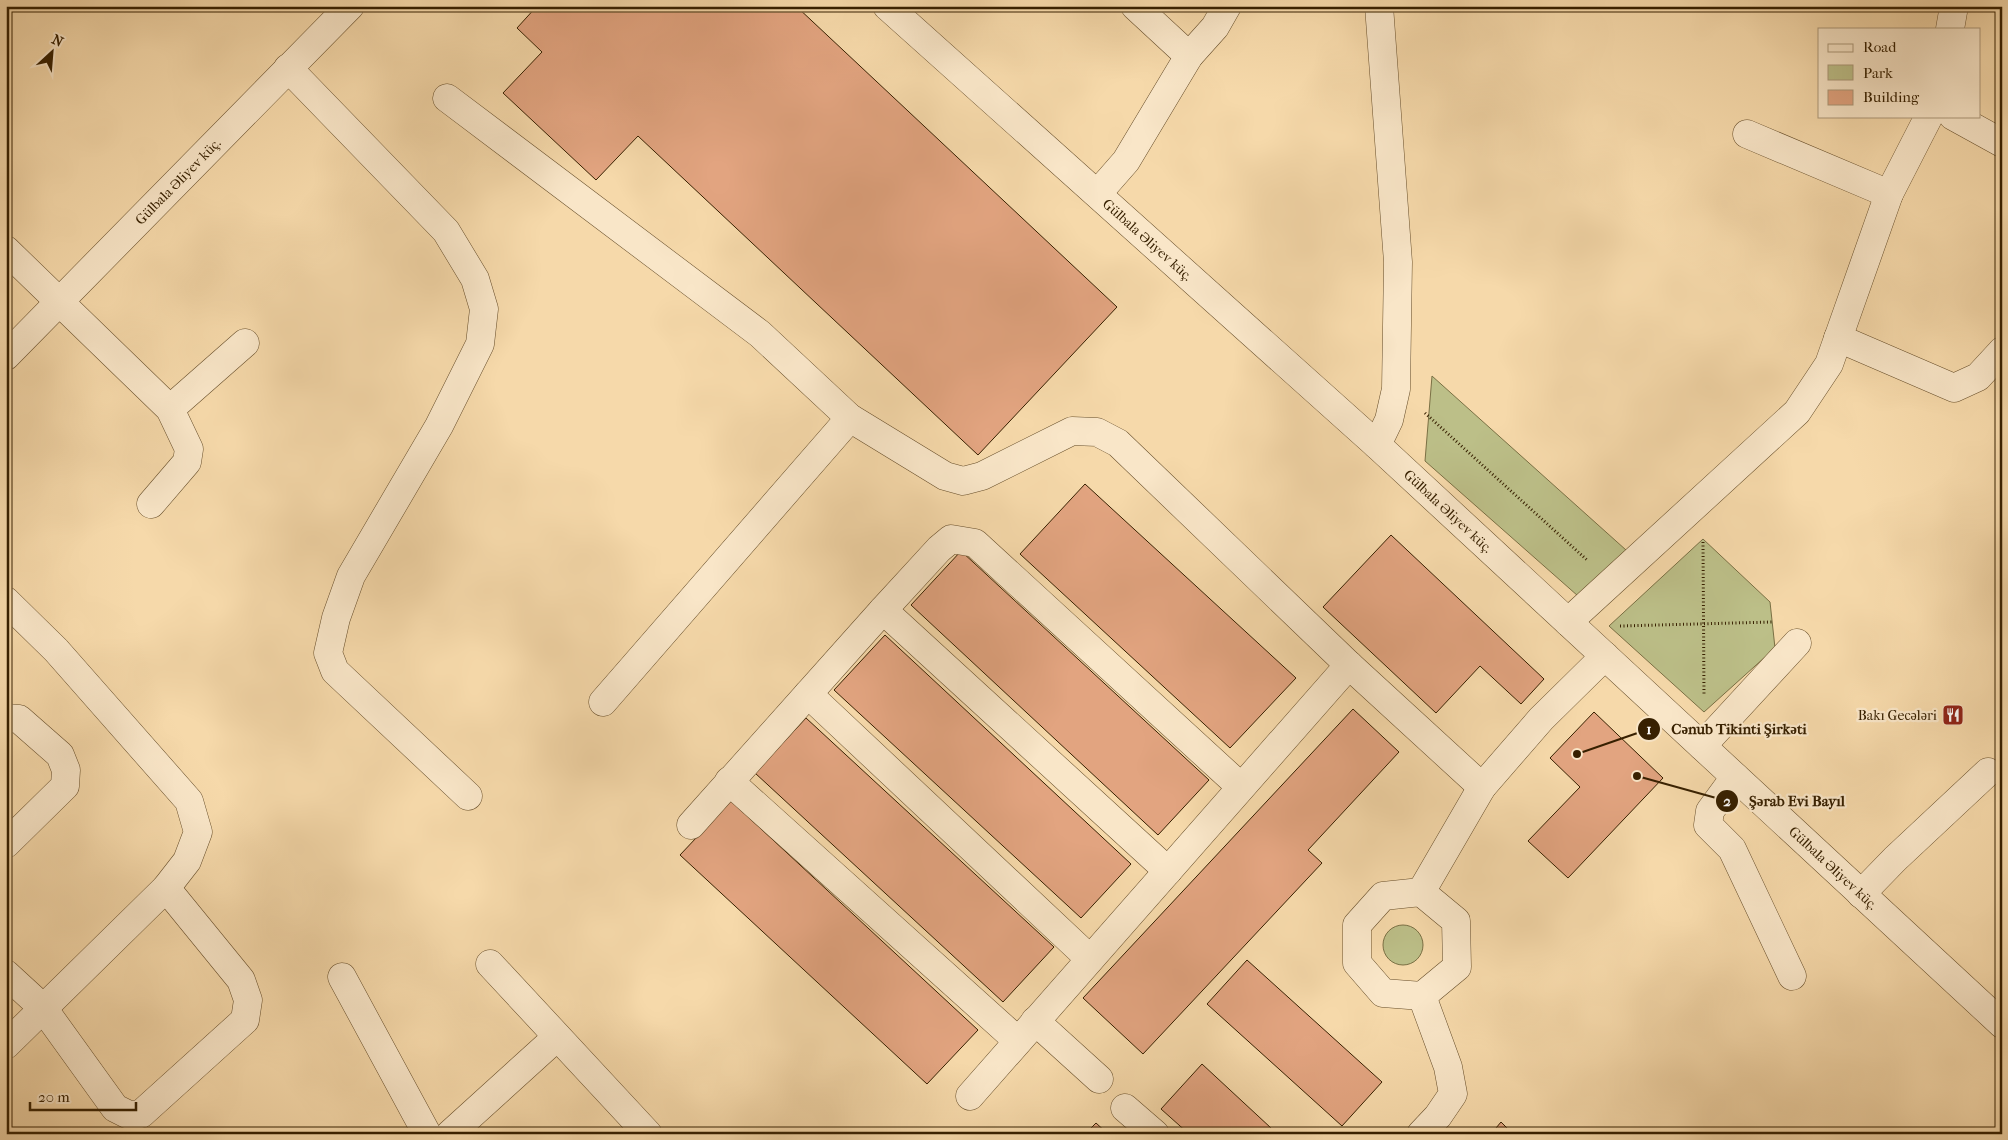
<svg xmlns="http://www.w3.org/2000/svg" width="2008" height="1140" font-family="'IM FELL French Canon',serif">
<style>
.green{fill:#bcbf88;stroke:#7a7044}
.building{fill:#e2a480;stroke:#372000}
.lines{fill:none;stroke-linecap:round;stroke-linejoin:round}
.minor-casing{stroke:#674e2a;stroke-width:29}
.path{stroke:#372000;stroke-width:3;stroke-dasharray:1 2.5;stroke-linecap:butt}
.minor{stroke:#f9e6c8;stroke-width:28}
.labels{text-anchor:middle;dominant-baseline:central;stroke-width:4.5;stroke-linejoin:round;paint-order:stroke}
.street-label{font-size:14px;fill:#372000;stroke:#f9e6c8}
.poi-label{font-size:14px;fill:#372000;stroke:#f9e6c8;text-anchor:end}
.leader{fill:none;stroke:#372000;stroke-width:2}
.callout-dot{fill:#372000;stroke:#f9e6c8;stroke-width:2}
.mark-label{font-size:15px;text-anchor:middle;font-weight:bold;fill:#fff}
.callout-label{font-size:15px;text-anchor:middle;font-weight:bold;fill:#372000;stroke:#f9e6c8;stroke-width:4.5;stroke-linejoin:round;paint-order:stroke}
</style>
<rect width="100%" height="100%" fill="#f6d9aa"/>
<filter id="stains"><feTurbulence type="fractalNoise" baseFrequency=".004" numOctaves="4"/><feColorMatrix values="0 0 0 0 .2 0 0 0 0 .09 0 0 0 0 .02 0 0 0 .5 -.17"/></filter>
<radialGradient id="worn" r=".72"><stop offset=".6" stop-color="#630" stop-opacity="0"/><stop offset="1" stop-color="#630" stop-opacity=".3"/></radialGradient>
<g class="green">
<path d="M1432,376L1626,550L1578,596L1425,461Z"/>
<path d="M1703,539L1770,602L1775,648L1704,712L1609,626Z"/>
<circle cx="1403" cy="945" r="20"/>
</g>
<g class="building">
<path d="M537,6H796L1117,307L978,455L638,136L596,180L503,93L542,52L517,28Z"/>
<path d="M1085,484L1296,678L1230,748L1020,554Z"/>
<path d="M1391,535L1544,679L1521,704L1480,666L1436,713L1323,607Z"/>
<path d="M961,551L1209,780L1158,835L911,605Z"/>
<path d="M885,635L1131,864L1081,918L834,690Z"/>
<path d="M1353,709L1399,752L1308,850L1322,863L1143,1054L1083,998Z"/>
<path d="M1594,712L1663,778L1568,878L1528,841L1580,787L1550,758Z"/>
<path d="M806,718L1054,947L1003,1002L755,773Z"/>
<path d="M731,801L978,1030L927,1084L680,855Z"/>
<path d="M1247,960L1382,1082L1342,1126L1207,1004Z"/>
<path d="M1202,1064L1271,1128L1266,1134H1189L1161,1109Z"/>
<path d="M1501,1122L1513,1134H1491Z"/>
<path d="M1096,1123L1108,1134H1085Z"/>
</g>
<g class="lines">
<g class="minor-casing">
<g id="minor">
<path id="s1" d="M887,6L1377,445L2002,1024"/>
<path d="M1135,6L1189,56"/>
<path d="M1950,29L1954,6"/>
<path d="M288,68L446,231L475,279L484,309L480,344L439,426L351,576L336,618L328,653L335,671L468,796"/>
<path d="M447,98L760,334L850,418L945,476L963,481L982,476L1072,431L1097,432L1118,443L1349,665L1482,787L1541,719L1605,656"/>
<path d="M1953,116L2002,143"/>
<path d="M1747,134L1889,194"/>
<path d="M1098,193L1126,161L1189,56L1215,27L1227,6"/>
<path d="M6,250L170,409L189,449L187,462L151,504"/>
<path d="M1838,338L1954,388L1978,377L2002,351"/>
<path id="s2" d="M6,356L350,6"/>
<path d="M170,409L245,343"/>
<path d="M1377,445L1389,420L1396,389L1398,262L1379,6"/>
<path d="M6,601L56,650L189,801L198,832L187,861L166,888L6,1045"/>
<path d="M883,610L1168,871"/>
<path d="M1568,622L1797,412L1829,364L1889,194L1929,116"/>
<path d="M808,694L1090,959"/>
<path d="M603,702L850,418"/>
<path d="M6,718L19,719L60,755L66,770L65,786L6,844"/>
<path d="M1702,746L1797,643"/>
<path d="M1735,777L1710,811L1708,825L1732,849L1792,976"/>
<path d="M729,781L1018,1041"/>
<path d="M691,825L883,610L939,549L951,539L975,543L1241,787"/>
<path d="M1421,892L1456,921L1457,967L1422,996L1383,993L1357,963V925L1383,896Z"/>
<path d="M1421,892L1482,787"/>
<path d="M1861,894L1895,859L1988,772"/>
<path d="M490,964L648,1134"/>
<path d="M6,974L43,1008L115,1108L129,1115L141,1114L245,1020L248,1000L241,980L166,888"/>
<path d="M342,977L427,1134"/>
<path d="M1035,1021L1099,1079"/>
<path d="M970,1096L1349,665"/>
<path d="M1125,1108L1155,1134"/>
<path d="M450,1134L557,1037"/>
<path d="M1421,1134L1438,1116L1453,1094L1448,1067L1422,996"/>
</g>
</g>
<g class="path">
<path d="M1425,413L1587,560"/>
<path d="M1703,542L1704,696"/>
<path d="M1620,626L1772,622"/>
</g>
<use href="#minor" class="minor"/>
</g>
<defs>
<g id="restaurant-square" transform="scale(1.125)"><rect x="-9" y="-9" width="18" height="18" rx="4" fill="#8f2418" stroke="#f9e6c8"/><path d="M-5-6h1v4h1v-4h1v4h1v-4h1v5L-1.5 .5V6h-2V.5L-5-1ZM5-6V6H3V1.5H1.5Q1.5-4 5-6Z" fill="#fff"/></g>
</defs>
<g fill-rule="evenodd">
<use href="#restaurant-square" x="1953" y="715"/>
</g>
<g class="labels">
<g class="street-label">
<text stroke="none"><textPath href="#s2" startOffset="245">Gülbala Əliyev küç.</textPath></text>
<text stroke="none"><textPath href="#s1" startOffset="350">Gülbala Əliyev küç.</textPath></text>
<text stroke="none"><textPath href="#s1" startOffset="755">Gülbala Əliyev küç.</textPath></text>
<text stroke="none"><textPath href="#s1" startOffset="1280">Gülbala Əliyev küç.</textPath></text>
</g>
<g class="poi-label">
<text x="1937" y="715">Bakı Gecələri</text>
</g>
</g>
<path class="leader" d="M1577 754L1649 729M1637 776L1727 801"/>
<g class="callout-dot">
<circle cx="1577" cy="754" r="5"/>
<circle cx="1637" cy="776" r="5"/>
<circle cx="1649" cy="729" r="12"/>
<circle cx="1727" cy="801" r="12"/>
</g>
<g class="mark-label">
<text x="1649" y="734">1</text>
<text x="1727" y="806">2</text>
</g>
<g class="callout-label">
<text x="1739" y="734">Cənub Tikinti Şirkəti</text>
<text x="1797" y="806">Şərab Evi Bayıl</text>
</g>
<rect width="2008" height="1140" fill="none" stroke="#f6d9aa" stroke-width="25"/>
<rect x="8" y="8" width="1993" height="1125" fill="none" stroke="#372000" stroke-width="2.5"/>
<rect x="12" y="12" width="1983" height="1115" fill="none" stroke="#372000"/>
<rect x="1818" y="28" width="162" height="90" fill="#f9e6c8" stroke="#ab9778"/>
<rect x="1828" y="44" width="25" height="8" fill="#f9e6c8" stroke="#ab9778"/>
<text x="1863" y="52" font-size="15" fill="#372000">Road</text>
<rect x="1828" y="65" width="25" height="15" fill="#bcbf88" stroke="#ab9778"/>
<text x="1863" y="78" font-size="15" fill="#372000">Park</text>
<rect x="1828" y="90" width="25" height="15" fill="#e2a480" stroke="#ab9778"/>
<text x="1863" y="102" font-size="15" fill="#372000">Building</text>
<g transform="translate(52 52) rotate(26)" stroke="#f9e6c8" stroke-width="4" paint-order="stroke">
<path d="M0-4L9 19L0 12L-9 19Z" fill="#372000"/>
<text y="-8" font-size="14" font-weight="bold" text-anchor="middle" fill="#372000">N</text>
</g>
<path d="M30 1102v8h106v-8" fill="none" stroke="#372000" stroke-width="2.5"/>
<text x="38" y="1102" font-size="15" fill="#372000" stroke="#f9e6c8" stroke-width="4" paint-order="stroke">20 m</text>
<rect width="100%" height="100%" filter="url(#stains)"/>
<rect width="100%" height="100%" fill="url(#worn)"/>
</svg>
